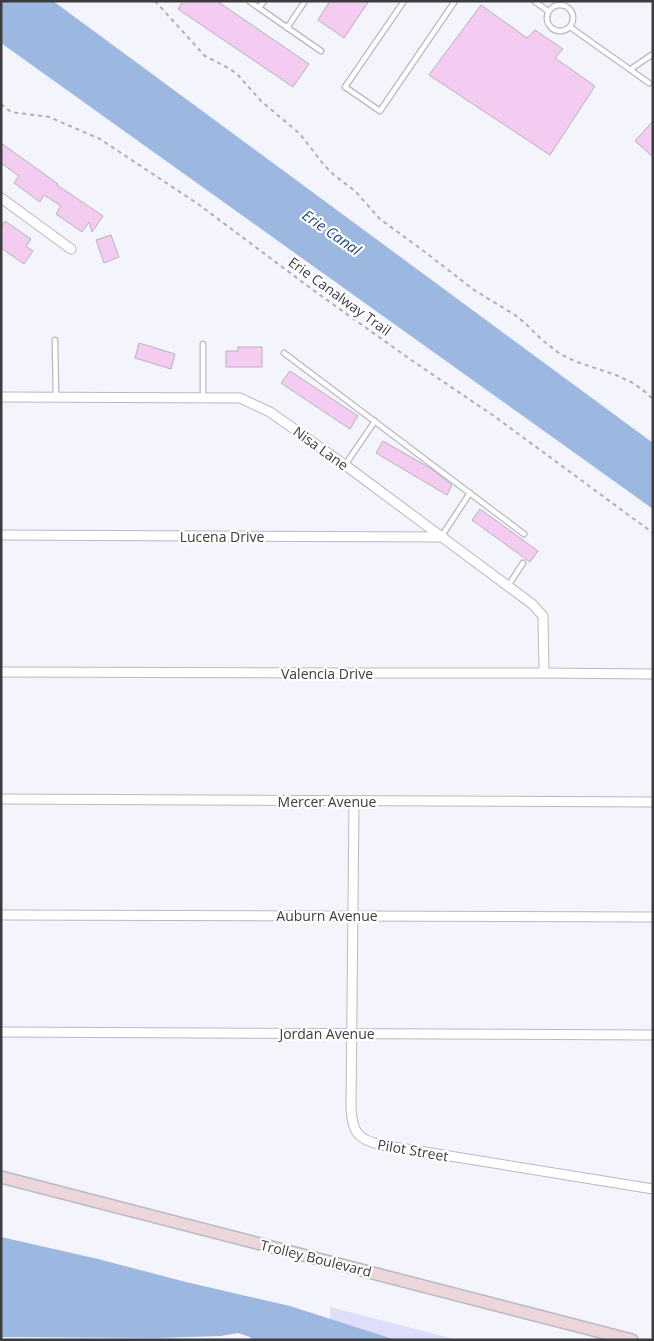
<svg xmlns="http://www.w3.org/2000/svg" width="654" height="1341" font-family="'Open Sans',sans-serif">
<style>
.green{fill:#dedefb}
.water{fill:#9db8e0}
.building{fill:#f4ccf1;stroke:#b8b2b8}
.lines{fill:none;stroke-linecap:round;stroke-linejoin:round}
.lane-casing{stroke:#b9b9c2;stroke-width:7}
.street-casing{stroke:#b9b9c2;stroke-width:11}
.secondary-casing{stroke:#b9b9c2;stroke-width:14}
.path{stroke:#aeaeb4;stroke-width:2;stroke-dasharray:4 4;stroke-linecap:butt}
.lane{stroke:#fff;stroke-width:4.5}
.street{stroke:#fff;stroke-width:9}
.secondary{stroke:#ecd6dc;stroke-width:11}
.labels{text-anchor:middle;dominant-baseline:central;stroke-width:4.5;stroke-linejoin:round;paint-order:stroke}
.street-label{font-size:14px;fill:#3c3c3f;stroke:#fff}
.water-label{font-size:15px;font-style:italic;fill:#247;stroke:#fff}
</style>
<rect width="100%" height="100%" fill="#f4f4fc"/>
<path class="green" d="M330,1307L458,1340H331Z"/>
<g class="water">
<path d="M1,1H53L653,443V509L1,43Z"/>
<path d="M1,1237L98,1259L186,1282L290,1306L396,1340H252L250,1337L238,1333L221,1336L157,1338L1,1337Z"/>
</g>
<g class="building">
<path d="M183,1H217L309,64L293,87L178,9Z"/>
<path d="M330,1H369L344,38L318,20Z"/>
<path d="M481,5L527,38L535,30L563,49L555,58L595,86L550,155L429,75Z"/>
<path d="M653,121V157L635,141Z"/>
<path d="M1,143L58,184L57,185L103,216L92,232L89,222L82,232L56,214L61,206L44,195L40,202L14,183L19,176L1,163Z"/>
<path d="M5,221L31,239L26,246L33,251L24,264L1,248V227Z"/>
<path d="M111,235L119,257L104,263L96,240Z"/>
<path d="M139,343L175,354L171,369L135,358Z"/>
<path d="M238,347H262V367H226V351H238Z"/>
<path d="M290,371L358,416L350,429L281,383Z"/>
<path d="M383,441L430,468L452,485L447,495L376,453Z"/>
<path d="M480,509L538,551L530,562L472,520Z"/>
</g>
<g class="lines">
<g class="lane-casing">
<g id="lane">
<path d="M249,1L259,8L264,1"/>
<path d="M404,1L345,87L380,111L455,1"/>
<path d="M534,1L548,11"/>
<circle cx="560" cy="18" r="13"/>
<path d="M259,8L321,51"/>
<path d="M570,27L649,83"/>
<path d="M287,28L305,1"/>
<path d="M631,69L653,54"/>
<path d="M55,340L56,397"/>
<path d="M203,344V397"/>
<path d="M284,353L524,534"/>
<path d="M345,465L375,421"/>
<path d="M441,537L470,493"/>
<path d="M508,586L523,563"/>
</g>
</g>
<g class="street-casing">
<g id="street">
<path d="M1,198L71,249"/>
<path d="M1,397L240,398L270,412L345,465L532,604L543,616L544,673"/>
<path d="M1,535L443,537"/>
<path d="M1,672L348,673H544L653,674"/>
<path d="M1,799L653,802"/>
<path d="M354,802L351,1108C352,1132 358,1140 382,1145L653,1189"/>
<path d="M1,915L653,917"/>
<path d="M1,1032L653,1035"/>
</g>
</g>
<g class="secondary-casing">
<path id="secondary" d="M1,1177L632,1340"/>
</g>
<g class="path">
<path d="M155,1L205,56L230,69L238,75L261,101L300,134L324,165L334,175L355,191L380,219L425,252L474,290L515,315L525,323L541,339L560,354L577,362L616,375L631,382L643,390L653,399"/>
<path d="M1,104L11,112L49,117L100,139L198,204L313,290L414,362L494,416L653,533"/>
</g>
<use href="#lane" class="lane"/>
<use href="#street" class="street"/>
<use href="#secondary" class="secondary"/>
</g>
<g class="labels">
<g class="street-label">
<text transform="translate(340 296) rotate(36)">Erie Canalway Trail</text>
<text transform="translate(321 448) rotate(36)">Nisa Lane</text>
<text x="222" y="536">Lucena Drive</text>
<text x="327" y="673">Valencia Drive</text>
<text x="327" y="801">Mercer Avenue</text>
<text x="327" y="915">Auburn Avenue</text>
<text x="327" y="1033">Jordan Avenue</text>
<text transform="translate(413 1150) rotate(10)">Pilot Street</text>
<text transform="translate(316 1258) rotate(14)">Trolley Boulevard</text>
</g>
<g class="water-label">
<text transform="translate(332 232) rotate(35)">Erie Canal</text>
</g>
</g>
<rect width="654" height="1341" fill="none" stroke="#3c3c3f" stroke-width="5"/>
</svg>
